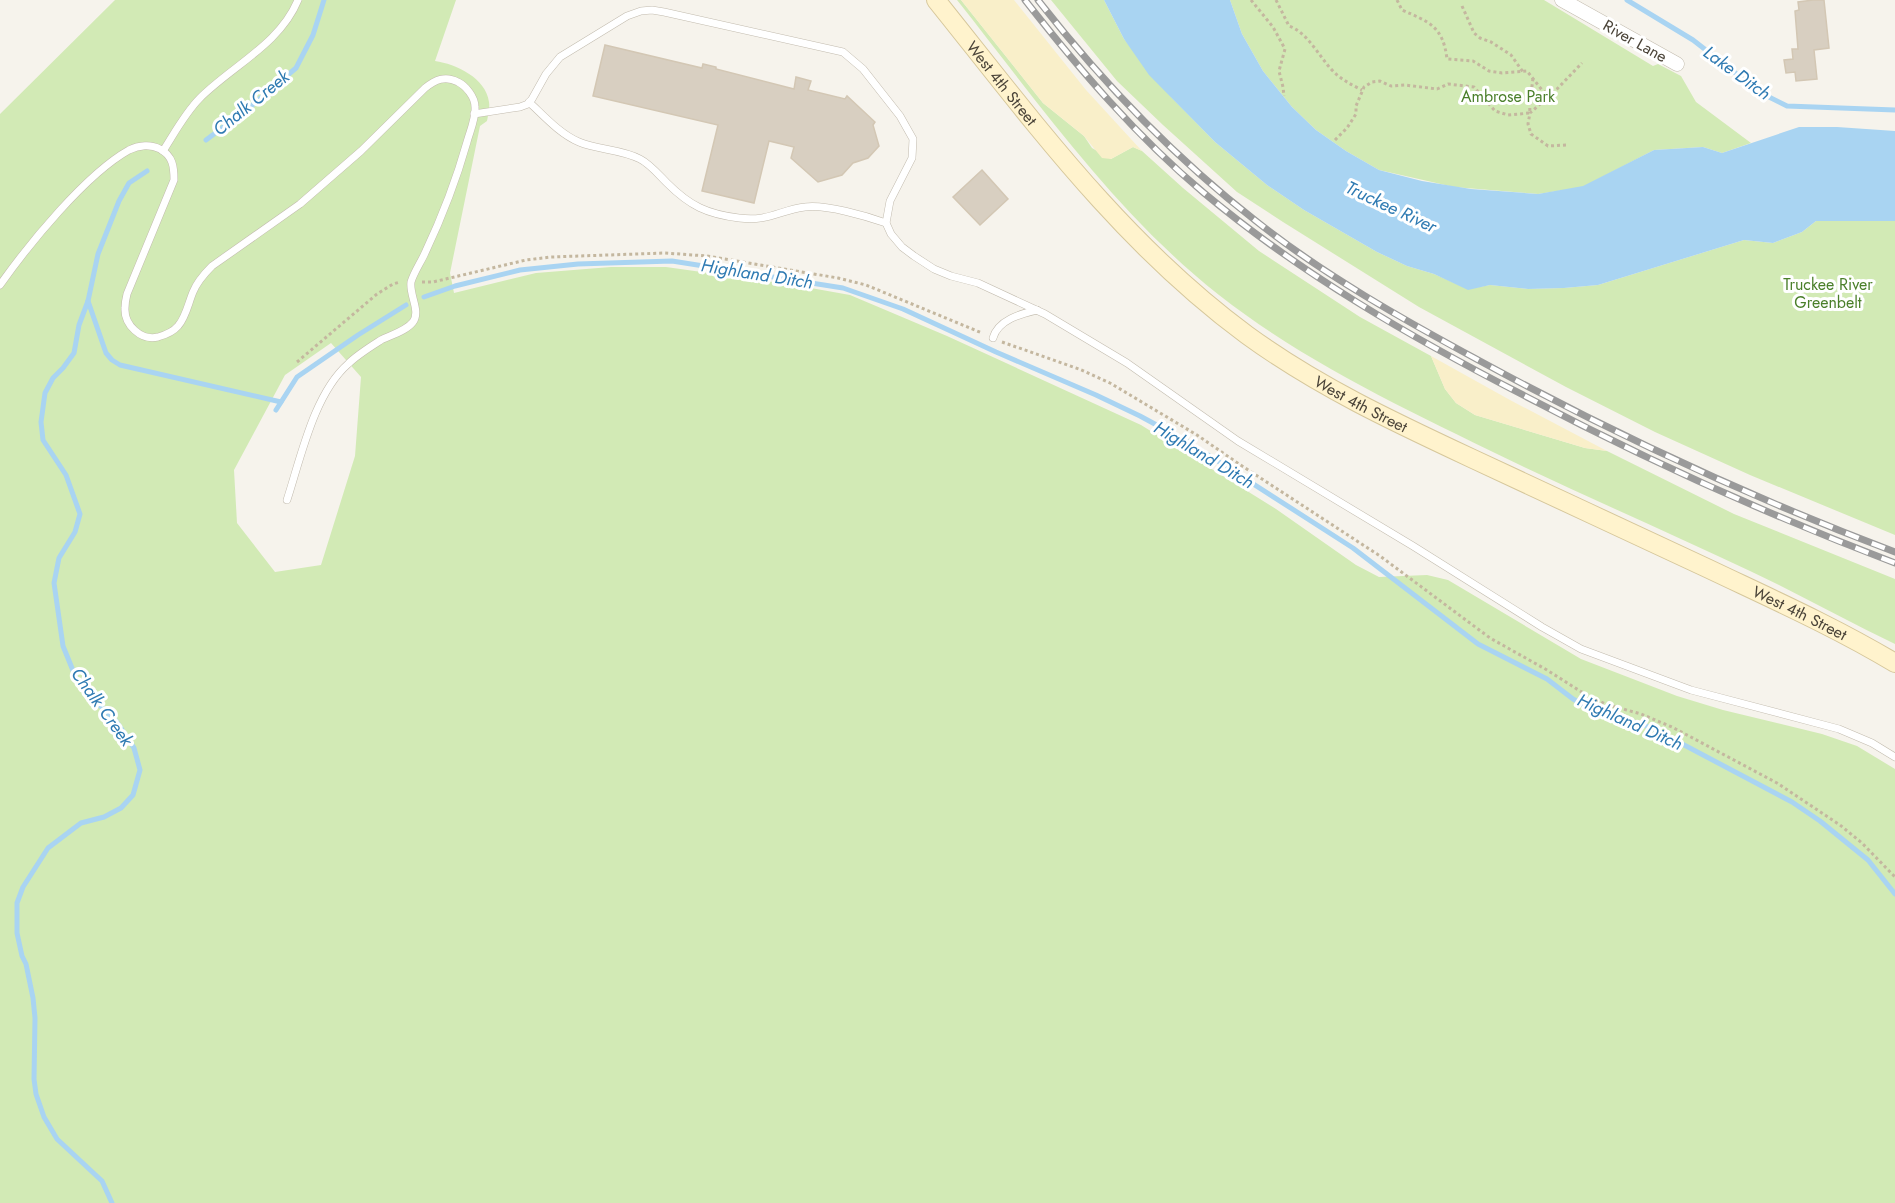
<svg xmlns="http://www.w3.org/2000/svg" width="1895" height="1203" font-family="Jost,sans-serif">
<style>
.green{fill:#d2eab5;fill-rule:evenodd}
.sand{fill:#f9efc9}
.water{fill:#a9d4f2}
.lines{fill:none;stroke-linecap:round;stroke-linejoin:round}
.stream{stroke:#a9d4f2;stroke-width:5}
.building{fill:#d8cfc1;stroke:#d3c7b4;stroke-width:1.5}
.service-casing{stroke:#c2bbae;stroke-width:8}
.minor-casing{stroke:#c2bbae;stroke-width:15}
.secondary-casing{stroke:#d6c79b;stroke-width:20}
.path{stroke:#c4b79f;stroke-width:3;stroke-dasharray:3 3;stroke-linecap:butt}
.service{stroke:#fff;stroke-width:7}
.minor{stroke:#fff;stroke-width:14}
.secondary{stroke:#fff3cd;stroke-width:18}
.rail-casing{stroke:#9a9a9a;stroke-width:7}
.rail{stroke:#fff;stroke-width:4.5;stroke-dasharray:14;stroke-linecap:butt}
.labels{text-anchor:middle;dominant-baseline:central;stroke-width:6;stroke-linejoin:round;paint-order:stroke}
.street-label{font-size:16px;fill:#4b4439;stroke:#fff}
.park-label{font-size:16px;fill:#4a7f2a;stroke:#fff}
.water-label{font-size:18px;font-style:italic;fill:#2e7ab2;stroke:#fff}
</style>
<rect width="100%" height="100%" fill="#f6f3ec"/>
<g class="green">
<path d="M115,0H456L435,61C456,64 486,78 489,102C490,108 488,116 487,121L480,126L450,273L454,293L536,273L611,267H666L794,285L850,295L947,336L1141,425L1276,509L1356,565L1379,577L1427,575L1448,580L1581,659L1677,696L1723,710L1822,734L1857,746L1895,769V1203H0V114ZM331,343L361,377L355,456L321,565L275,572L237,523L234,470L285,375Z"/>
<path d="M957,0H961L1043,103L1084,136L1092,148L1111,159L1133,147L1142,151L1183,188L1259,251L1360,317L1431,356L1445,389L1456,403L1475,415L1585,448L1607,451L1734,514L1895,579V644C1846,621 1799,594 1750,571C1674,535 1598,502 1522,466C1418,415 1311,367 1219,295C1116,214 1038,102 957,0Z"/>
<path d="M1051,0H1104L1124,39L1172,98L1215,142L1267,185L1304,210L1377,252L1407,266L1434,274L1468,289L1490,285L1528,289L1564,288L1598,285L1744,240L1773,243L1802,232L1816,221H1895V535L1750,475L1655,432L1566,387L1419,307L1283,222L1237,192L1163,125L1117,81Z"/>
<path d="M1230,0H1544L1653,66L1658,64L1681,76L1696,102L1751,143L1722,153L1703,147L1654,150L1583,187L1538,194L1454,187L1379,170L1346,151L1316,130L1292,107L1263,71L1242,34Z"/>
</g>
<g class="sand">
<path d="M961,0H1014L1086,90L1142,151L1133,147L1111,159L1102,158L1084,136L1043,103Z"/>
<path d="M1431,356L1510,400L1607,451L1585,448L1475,415L1456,403L1445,389Z"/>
</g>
<path class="water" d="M1104,0H1230L1242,34L1263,71L1292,107L1316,130L1346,151L1379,170L1422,181L1471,189L1538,194L1583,186L1654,150L1703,147L1722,153L1799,127H1837L1895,131V221H1816L1802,232L1773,243L1744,240L1598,285L1564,288L1528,289L1490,285L1468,290L1434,274L1407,266L1377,252L1304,210L1267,185L1215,142L1149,75L1124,39Z"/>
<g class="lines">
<g class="stream">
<path d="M1627,0L1693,40L1761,93L1787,106L1895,110"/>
<path d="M206,140L250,107L296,68L313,35L324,0"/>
<path d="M424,297L455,286L520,270L578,264L672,261L843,288L903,309L996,352L1096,395L1140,416L1188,442L1353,548L1478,644L1547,679L1573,699L1584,705L1652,728L1792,802L1820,821L1868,860L1895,894"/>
<path d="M88,301L106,353L112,360L120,365L281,402"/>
<path d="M276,410L297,377L358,335L406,305"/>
<path d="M112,1203L102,1181L57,1139L44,1117L36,1094L34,1079L35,1018L33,998L26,964L22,956L17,933V903L23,887L48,848L81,823L104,817L121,808L133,795L140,770L134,748L116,721L94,700L76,678L63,646L54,583L59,558L75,532L80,514L66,475L43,440L41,422L45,393L53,378L63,368L74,353L79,325L88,301L98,254L119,201L129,183L147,171"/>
</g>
</g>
<g class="building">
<path d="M1813,0H1824L1829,48L1814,50L1817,79L1796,81L1795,72L1786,73L1784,60L1793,59L1792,49H1798L1795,11L1799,10L1798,2Z"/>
<path d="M605,45L702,68L703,64L716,67V69L794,89L796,77L811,81L808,90L845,99L847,96L875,122L873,125L879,146L868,158L853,163L842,175L818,182L791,158L794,147L769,141L754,203L702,191L718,125L593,96Z"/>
<path d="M982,170L1008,199L980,225L953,197Z"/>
</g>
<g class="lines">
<g class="service-casing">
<g id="service">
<path d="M529,102C544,116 560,134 579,142C598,150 621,149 640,159C650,164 659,175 667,183C690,206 707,214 739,218C768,222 780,210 805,207C825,204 866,216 886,223"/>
<path d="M474,114L520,107L528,104L532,99L546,74L560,57L627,16L641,11L652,10L664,12L843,52L863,69L900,116L913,139L912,158L890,201L886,223L891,234L902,247L914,256L934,269L951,276L978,283L1045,314L1127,363L1238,441L1413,546L1542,627L1581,649L1691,690L1839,729L1872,743L1895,757"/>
<path d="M163,151C174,134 185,113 200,98C232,66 280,44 298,0"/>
<path d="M0,285C29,244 86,174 129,150C139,145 151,144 160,149C173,156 174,167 174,180L127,294C126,298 125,303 125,308C124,325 141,341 158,337C165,335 173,332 178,326C186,317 188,304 193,292C197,282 204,274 212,266L300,204L361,151L425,88C435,80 445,75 458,82C466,86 475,97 475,107C476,118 470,131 467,142C456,181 442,217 425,253C421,262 414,272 411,282C409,295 421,311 413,322C406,331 391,335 381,340C370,347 357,355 348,364C314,394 301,457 287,500"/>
<path d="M993,338C998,320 1020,314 1037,310"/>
</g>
</g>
<g class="minor-casing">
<path id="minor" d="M1562,0L1677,64"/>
</g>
<g class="secondary-casing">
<g id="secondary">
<path id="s1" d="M936,0C1033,121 1121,242 1247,335C1317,386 1394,422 1471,458C1550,495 1630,532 1709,569C1772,599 1835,627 1895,663"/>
</g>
</g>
<g class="path">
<path d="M1251,0L1273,27L1285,49L1279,71L1283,87L1284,96"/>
<path d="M1276,0L1289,26C1307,32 1319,56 1331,69C1340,79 1350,84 1362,90"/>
<path d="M1397,0L1402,10C1429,22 1443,26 1447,59L1473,61L1489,71L1502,73L1527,71L1542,90L1550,96"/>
<path d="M1462,6L1474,33L1480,38L1491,42L1511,55L1523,72"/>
<path d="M1335,140L1347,128L1356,114V106L1364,87L1372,82L1380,81L1391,86L1405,85L1437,89L1448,84L1474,87L1495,111L1508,115L1530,113C1529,101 1532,90 1533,77"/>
<path d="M1566,145L1548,146L1531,134L1528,124L1530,113L1557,89L1582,63"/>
<path d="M422,282H433L526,260L551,257L665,253L707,256L838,278L866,285L982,333"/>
<path d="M1002,342L1079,369L1110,383L1197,435L1239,464L1380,556L1490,638L1547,670L1580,691L1605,704L1641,714L1672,727L1777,783L1840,825L1862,843L1895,877"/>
<path d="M297,362L377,294L393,284L400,282"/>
</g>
<use href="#service" class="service"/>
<use href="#minor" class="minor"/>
<use href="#secondary" class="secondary"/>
<g class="rail-casing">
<g id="rail">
<path d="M1025,0C1079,69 1136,136 1204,193C1301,274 1412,338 1525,396C1645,459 1768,515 1895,563"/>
<path d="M1038,0C1102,82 1174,157 1256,221C1324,275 1404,320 1480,361C1614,434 1752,498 1895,552"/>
</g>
</g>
<use href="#rail" class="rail"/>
</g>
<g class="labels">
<g class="street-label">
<text transform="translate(1635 41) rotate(29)">River Lane</text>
<text stroke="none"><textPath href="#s1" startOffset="106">West 4th Street</textPath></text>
<text stroke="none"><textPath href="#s1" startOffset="592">West 4th Street</textPath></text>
<text stroke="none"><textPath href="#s1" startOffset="1078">West 4th Street</textPath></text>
</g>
<g class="park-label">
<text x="1508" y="96">Ambrose Park</text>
<text x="1828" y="284">Truckee River<tspan x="1828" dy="18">Greenbelt</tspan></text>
</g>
<g class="water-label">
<text transform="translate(1737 73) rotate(36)">Lake Ditch</text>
<text transform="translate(251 103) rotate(-39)">Chalk Creek</text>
<text transform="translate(1391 207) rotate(25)">Truckee River</text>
<text transform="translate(757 274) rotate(9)">Highland Ditch</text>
<text transform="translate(1204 455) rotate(31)">Highland Ditch</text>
<text transform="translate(102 707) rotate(54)">Chalk Creek</text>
<text transform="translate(1630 722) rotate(24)">Highland Ditch</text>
</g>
</g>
</svg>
